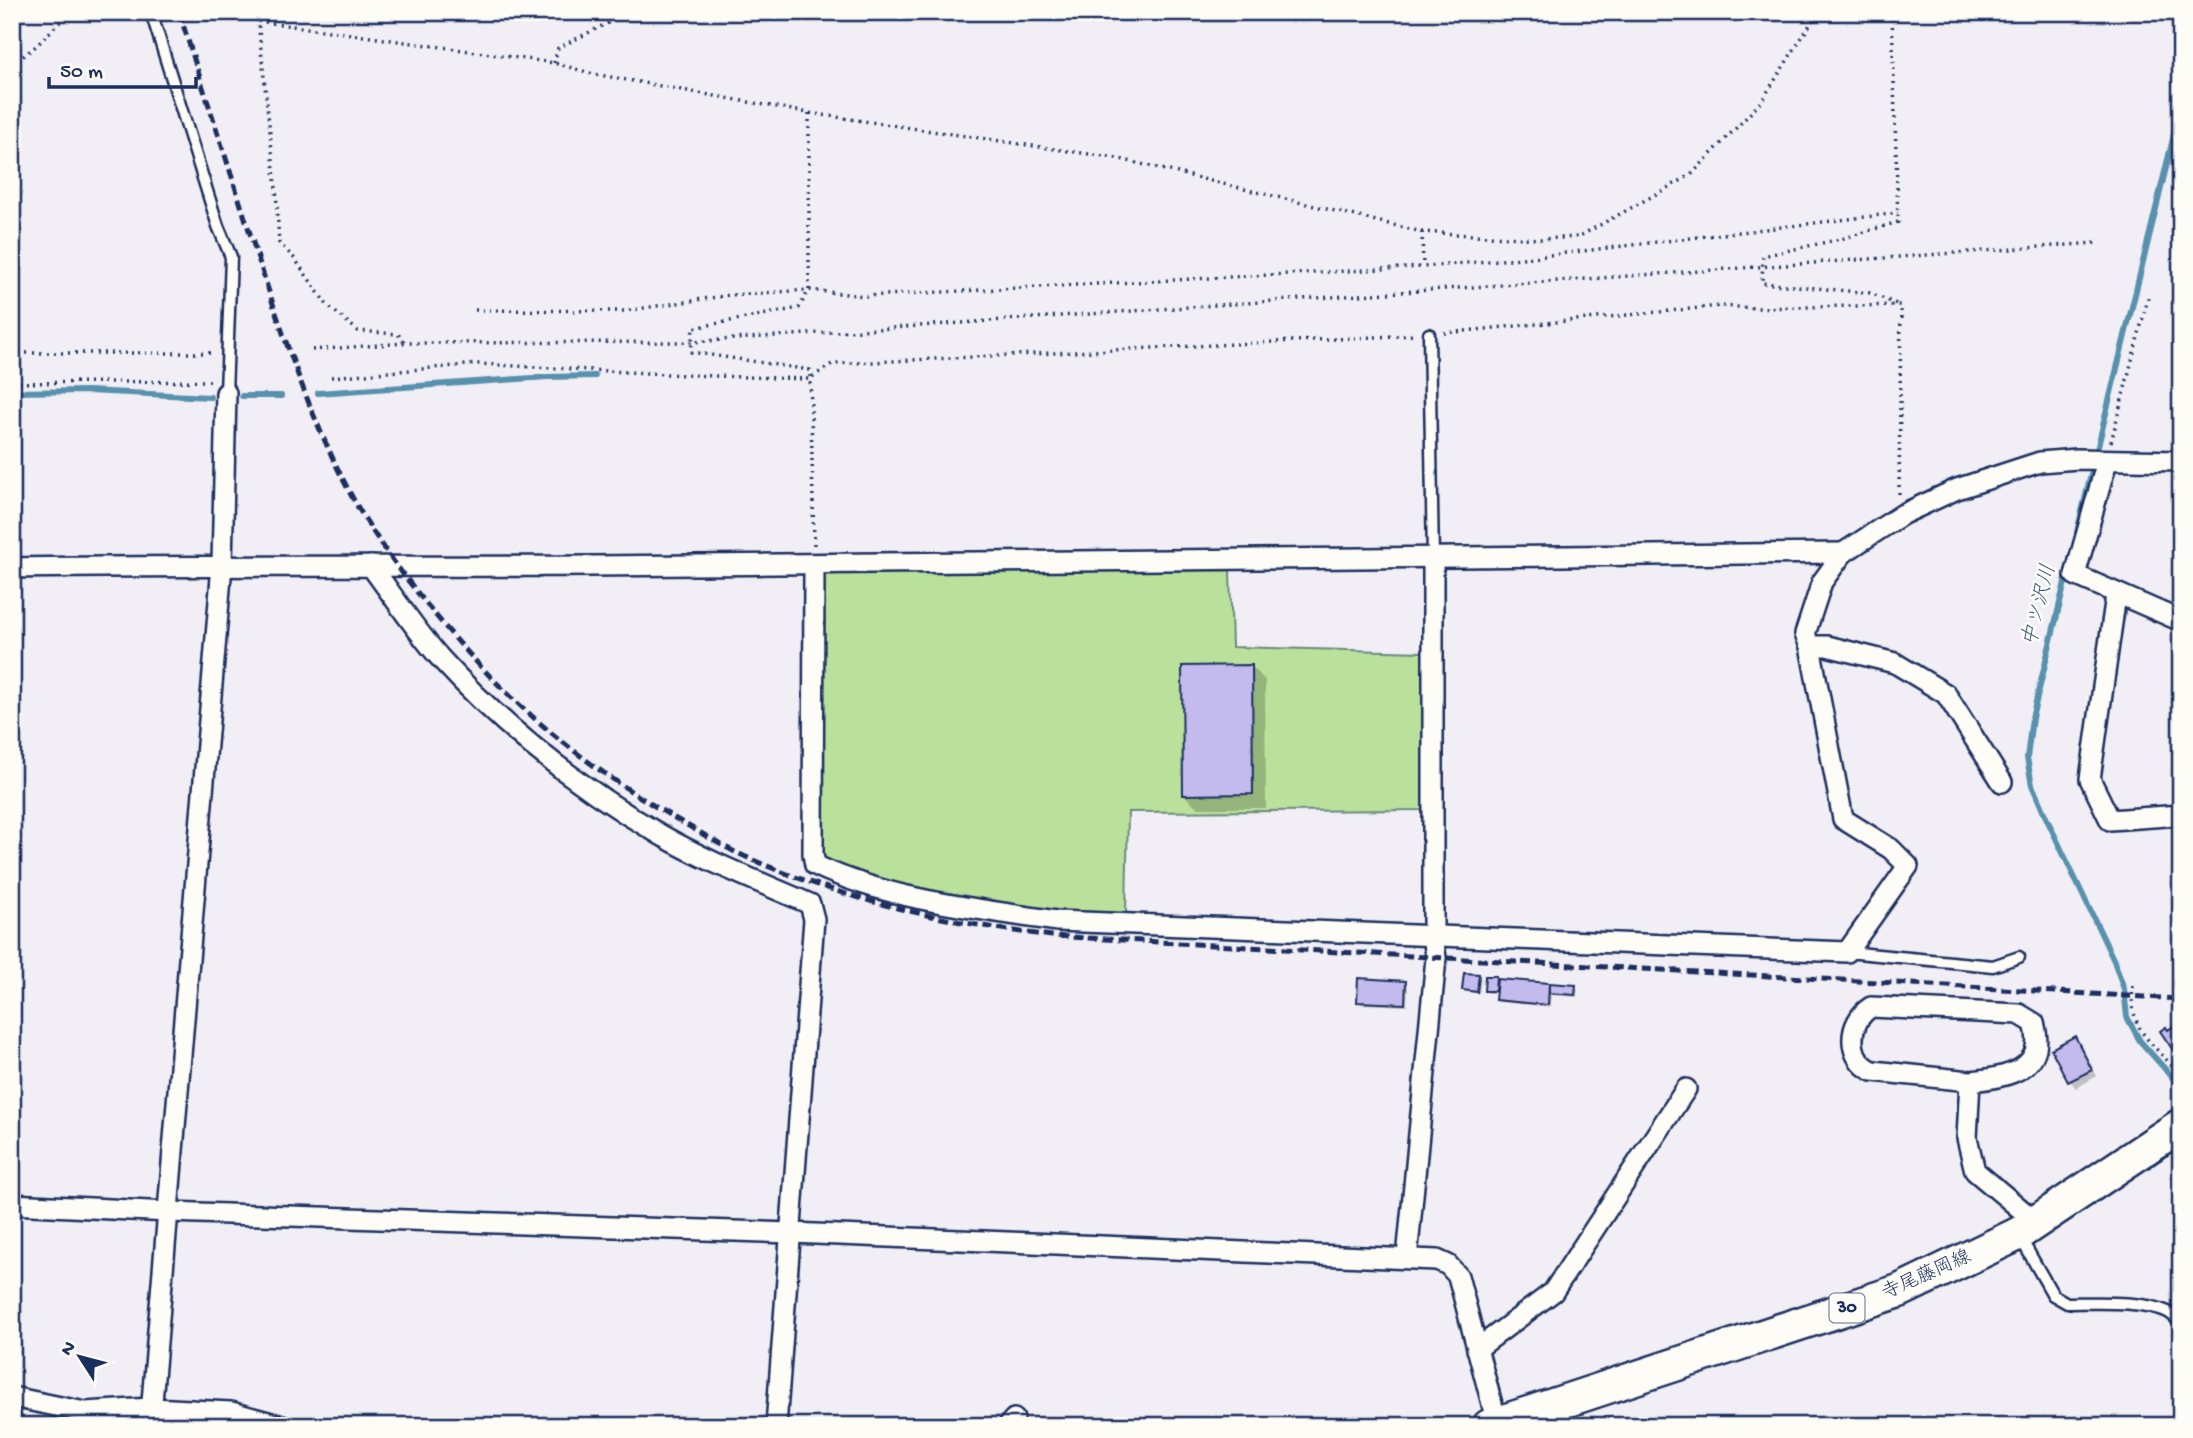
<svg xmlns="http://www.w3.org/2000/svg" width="2193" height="1438" font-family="'Gochi Hand','Klee One',sans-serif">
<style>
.green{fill:#bae19c;stroke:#6a887d;stroke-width:2}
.shadow{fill:#0003}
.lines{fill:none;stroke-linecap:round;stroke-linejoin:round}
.stream{stroke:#5991ad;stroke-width:6}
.building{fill:#c3bbed;stroke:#1b2f5e;stroke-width:2}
.lane-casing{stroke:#1b2f5e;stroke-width:15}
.street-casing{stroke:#1b2f5e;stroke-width:24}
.primary-casing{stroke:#1b2f5e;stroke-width:37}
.path{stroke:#1b2f5e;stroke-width:3.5;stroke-dasharray:2 5;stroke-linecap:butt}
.lane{stroke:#fdfcf7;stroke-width:10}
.street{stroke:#fdfcf7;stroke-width:19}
.primary{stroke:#fdfcf7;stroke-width:32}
.rail{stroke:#1b2f5e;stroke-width:5;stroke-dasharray:10 5;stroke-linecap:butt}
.labels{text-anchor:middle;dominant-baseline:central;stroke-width:5;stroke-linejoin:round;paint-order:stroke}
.shield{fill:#fdfcf7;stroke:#5f6c8c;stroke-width:2}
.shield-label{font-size:18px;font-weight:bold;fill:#1b2f5e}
.street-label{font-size:19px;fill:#1b2f5e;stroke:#fdfcf7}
.water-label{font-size:21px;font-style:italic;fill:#35587f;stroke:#fdfcf7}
</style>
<rect width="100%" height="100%" fill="#f1eff5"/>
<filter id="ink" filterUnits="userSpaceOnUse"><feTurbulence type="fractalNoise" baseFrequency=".0143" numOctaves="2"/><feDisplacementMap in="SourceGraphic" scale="14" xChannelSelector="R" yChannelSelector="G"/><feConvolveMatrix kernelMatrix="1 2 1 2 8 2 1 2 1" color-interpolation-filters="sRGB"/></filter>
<g filter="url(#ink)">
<path class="green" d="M1230,570L1232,647L1423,652L1425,810L1128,812L1126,913L1039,912L939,897L831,865L823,859L821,848L823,571Z"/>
<g class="shadow">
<path d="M1251,666L1265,680L1266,808H1198L1184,795Z"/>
<path d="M1478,976L1481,979L1479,993L1467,992L1464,989Z"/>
<path d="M1495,978L1498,981L1575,987L1578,990L1577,997L1551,995L1550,1007L1500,1002L1497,1000V993H1488L1485,990Z"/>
<path d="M1406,983L1408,985L1407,1006L1361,1004L1358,1002Z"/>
<path d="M2075,1038L2081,1045L2097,1076L2076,1088L2070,1081L2053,1050Z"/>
<path d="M18,1411L31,1425V1426H12Z"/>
</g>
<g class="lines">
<g class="stream">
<path d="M12,392L88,391L210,397"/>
<path d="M318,393L547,377L595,376"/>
<path d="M242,396H281"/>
<path d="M2077,532L2181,106"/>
<path d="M2068,570L2032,718L2027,758L2032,785L2045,815L2114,961L2124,989L2127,1017L2140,1041L2181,1087"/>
</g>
</g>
<g class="building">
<path d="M1252,665L1253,794L1183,795L1182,666Z"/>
<path d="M1464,973L1479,974L1477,992L1462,990Z"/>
<path d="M1485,976H1496L1495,991H1484Z"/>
<path d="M1358,978L1406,981L1405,1004L1357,1002Z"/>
<path d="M1497,979L1549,983L1548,1005L1495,1000Z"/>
<path d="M1549,983L1576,985L1575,995L1549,993Z"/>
<path d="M2181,1021V1062L2160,1031L2166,1027L2168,1030Z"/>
<path d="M2075,1036L2092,1070L2068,1082L2051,1049Z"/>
<path d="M12,1409H18L19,1426H12Z"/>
</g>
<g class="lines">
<g class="lane-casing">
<g id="lane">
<path d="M151,12L218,226L231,257L226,393"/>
<path d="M1429,334L1433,559"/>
<path d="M1847,952L1993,966L2019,957"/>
<path d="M2020,1237L2053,1295L2067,1303C2095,1303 2143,1300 2168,1312C2173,1315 2177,1319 2181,1323"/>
</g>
</g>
<g class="street-casing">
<g id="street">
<path d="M2107,461L2075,575L2181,621"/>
<path d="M814,564L813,854L815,865C888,900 978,909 1057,921L1847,952L1908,866L1891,849L1843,819L1810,646L1805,634L1822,582L1843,553L1903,514L1957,489L2040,462L2077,459L2181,461"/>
<path d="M371,566C394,597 416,631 441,659C504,728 580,788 661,835C708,862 760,882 810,904L814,919L776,1426"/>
<path d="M12,568C206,565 399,567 592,566C1009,563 1426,559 1843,553"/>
<path d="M2116,595L2090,779L2110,820L2181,815"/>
<path d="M1810,646H1827L1895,663L1946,694L2002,782"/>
<path d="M1970,1081C2006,1078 2048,1070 2034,1023L2019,1014L1871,1007C1847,1022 1846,1059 1873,1071L1970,1081L1967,1138L1975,1171L2036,1222"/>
<path d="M12,1204L169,1212L791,1233L1437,1260L1448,1265L1458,1276L1497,1423"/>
<path d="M1407,1258L1436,958L1433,936V559"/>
<path d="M1477,1349L1553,1292L1686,1089"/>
<path d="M12,1397L85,1412L151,1408L231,1412L283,1426"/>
<path d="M150,1426L222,565L226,393"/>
<path d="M1008,1426L1014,1419"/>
</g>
</g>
<g class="primary-casing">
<path id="primary" d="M1489,1426L1899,1291L2018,1234L2181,1125"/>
</g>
<g class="path">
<path d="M257,12L276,188L279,243L295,259L327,305L358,331L398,334L405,343"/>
<path d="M1892,12L1898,222L1845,238L1763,256L1762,283L1870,293L1899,305"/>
<path d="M258,21L554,63L594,74L809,113L1116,158L1422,232L1540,239L1578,237L1691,175L1761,102L1818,12"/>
<path d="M554,63L558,48L630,12"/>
<path d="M12,65L36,46L70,12"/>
<path d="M809,113V290L799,308L693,328L691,352L810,370L814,545"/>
<path d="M1422,232L1423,267"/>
<path d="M475,310L624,311L730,295L809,290L865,296L1423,267L1533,257L1898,213"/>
<path d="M1444,333L1720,306L1755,308L1901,305"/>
<path d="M312,350L405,343L692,342L2097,243"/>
<path d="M12,353H213"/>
<path d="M331,377L478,364L685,375L809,379L832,364L1415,335"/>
<path d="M12,383L213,381"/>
<path d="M2111,442L2148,298"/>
<path d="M1899,494L1901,306"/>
<path d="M2133,986C2128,1035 2156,1043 2181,1077"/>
</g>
<use href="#lane" class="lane"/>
<use href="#street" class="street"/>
<use href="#primary" class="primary"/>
<path class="rail" d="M179,12C204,91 230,170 255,249C282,332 309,415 350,493C373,536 403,575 433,612C507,703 583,766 685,824C705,835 725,848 746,857C844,900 946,923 1052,936L2181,999"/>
</g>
</g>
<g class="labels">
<rect class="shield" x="1829.5" y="1293.5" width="35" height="29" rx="5"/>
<g class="shield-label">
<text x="1847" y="1308">30</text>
</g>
<g class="street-label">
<text transform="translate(1927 1276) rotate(-24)">寺尾藤岡線</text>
</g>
<g class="water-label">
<text transform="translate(2041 606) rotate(-76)">中ツ沢川</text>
</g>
</g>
<rect width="2193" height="1438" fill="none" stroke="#fdfcf7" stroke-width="42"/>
<rect x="21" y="21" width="2151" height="1396" fill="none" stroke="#1b2f5e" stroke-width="2.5" filter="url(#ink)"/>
<g transform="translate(80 1357) rotate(306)" stroke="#fdfcf7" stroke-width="5" paint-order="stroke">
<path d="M0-5L12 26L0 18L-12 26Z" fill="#1b2f5e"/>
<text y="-10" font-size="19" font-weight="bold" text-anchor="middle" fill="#1b2f5e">N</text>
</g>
<path d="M49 77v10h147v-10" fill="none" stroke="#1b2f5e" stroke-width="3.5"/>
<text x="60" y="77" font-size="21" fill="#1b2f5e" stroke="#fdfcf7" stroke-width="5" paint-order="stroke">50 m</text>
</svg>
